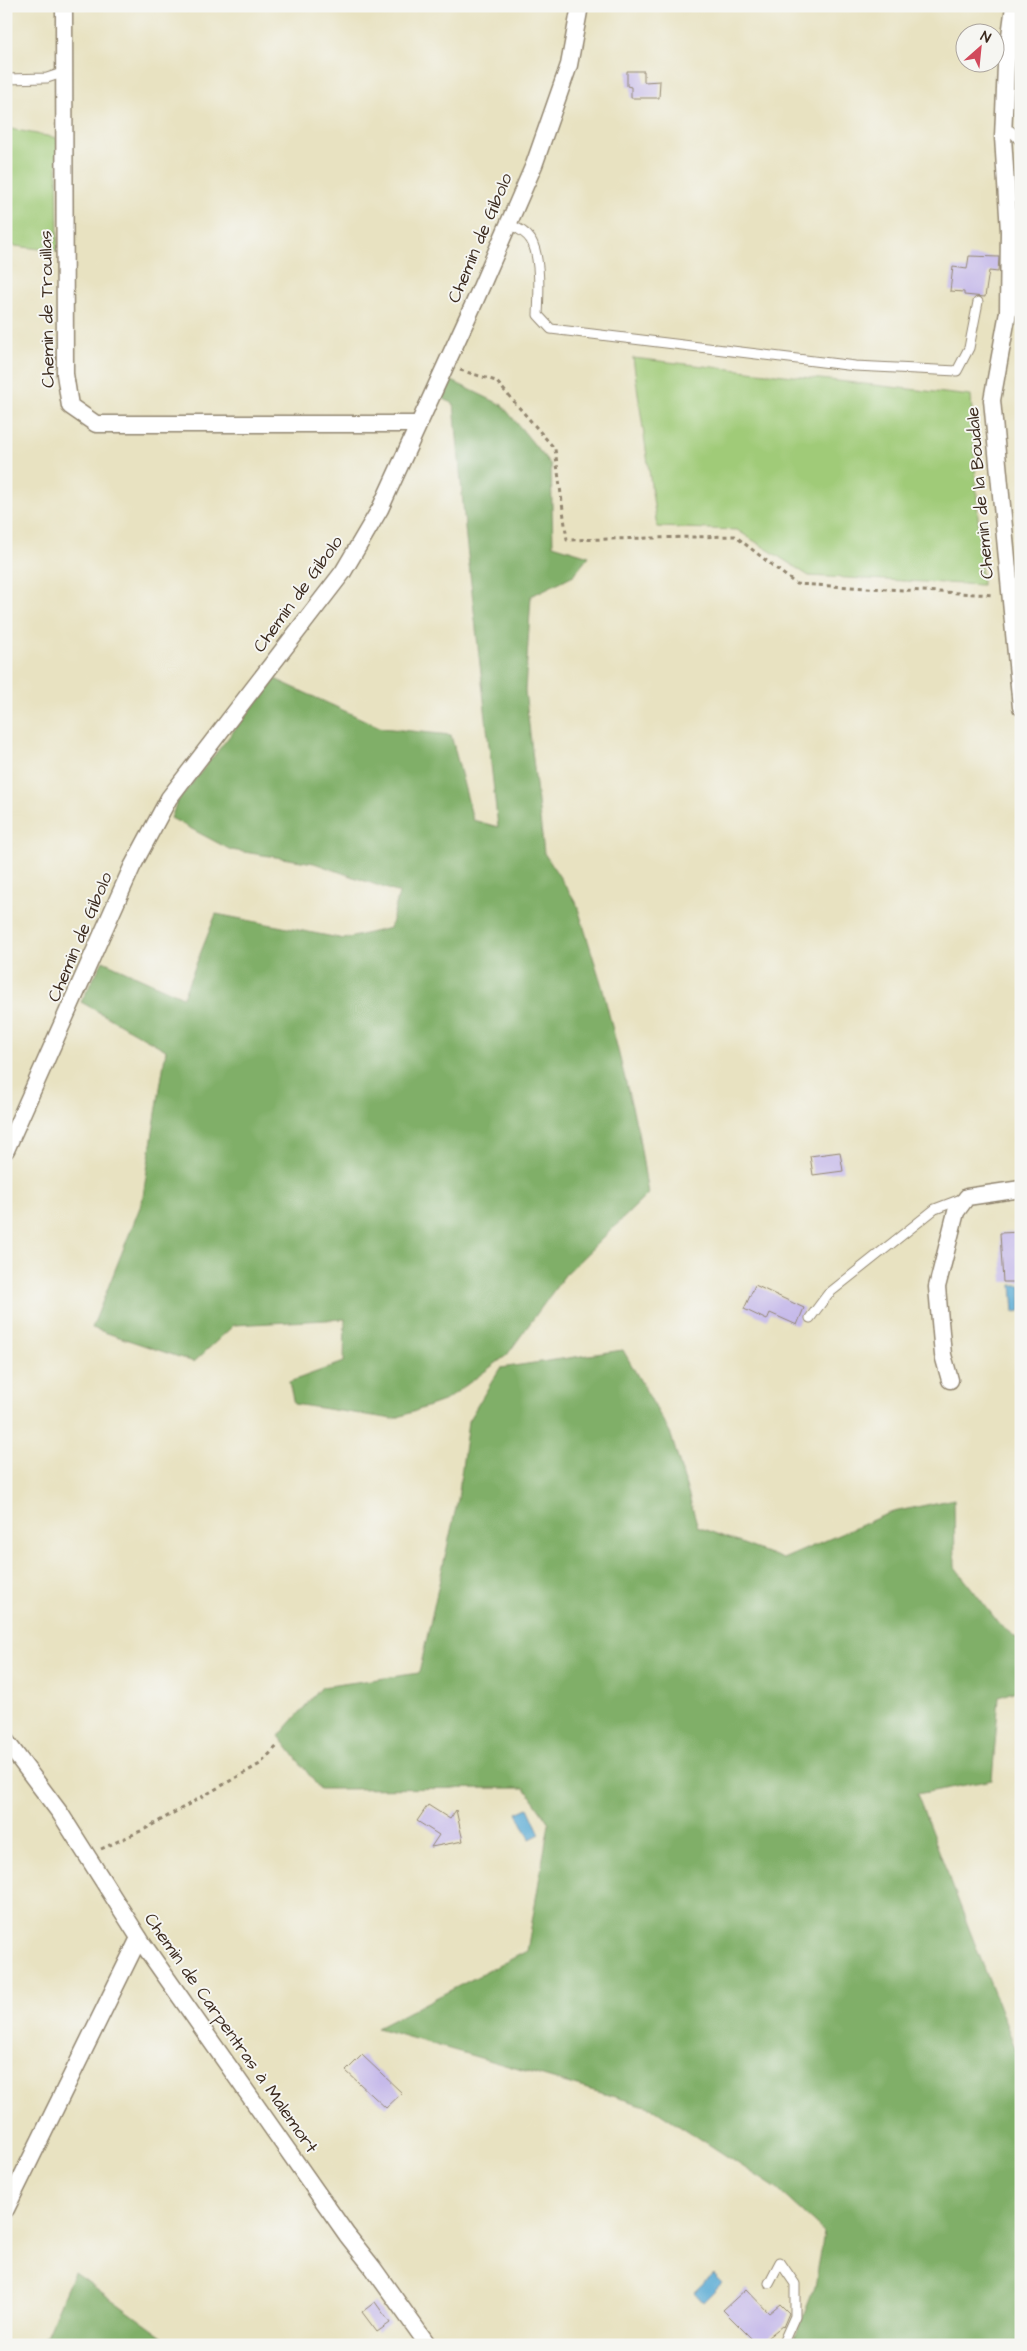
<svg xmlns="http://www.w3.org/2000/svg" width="1027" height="2351" font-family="'Architects Daughter',sans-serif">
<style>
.green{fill:#a0cb78;stroke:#6e7a4b}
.forest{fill:#80af68;stroke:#5e6c43}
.water{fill:#59aad4;stroke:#4a6a79}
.building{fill:#c6baea}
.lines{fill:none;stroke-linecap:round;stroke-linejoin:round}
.lane-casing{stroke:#928670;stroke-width:11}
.street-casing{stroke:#928670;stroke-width:19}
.path{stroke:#928670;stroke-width:3;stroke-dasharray:4 4;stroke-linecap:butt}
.lane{stroke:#fff;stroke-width:9}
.street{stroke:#fff;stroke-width:16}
.labels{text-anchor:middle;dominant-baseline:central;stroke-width:4;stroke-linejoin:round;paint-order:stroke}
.street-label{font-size:18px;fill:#3b2a1e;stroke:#f6f6f2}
</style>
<rect width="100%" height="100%" fill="#f6f6f2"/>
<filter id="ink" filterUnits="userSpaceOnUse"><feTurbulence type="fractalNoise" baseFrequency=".02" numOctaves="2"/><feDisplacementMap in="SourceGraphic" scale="10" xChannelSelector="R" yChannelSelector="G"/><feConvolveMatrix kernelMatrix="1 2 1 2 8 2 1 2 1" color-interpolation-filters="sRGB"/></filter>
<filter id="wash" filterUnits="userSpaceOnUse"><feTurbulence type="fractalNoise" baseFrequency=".0096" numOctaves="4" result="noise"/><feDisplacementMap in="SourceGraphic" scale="20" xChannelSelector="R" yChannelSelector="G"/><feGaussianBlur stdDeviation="1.12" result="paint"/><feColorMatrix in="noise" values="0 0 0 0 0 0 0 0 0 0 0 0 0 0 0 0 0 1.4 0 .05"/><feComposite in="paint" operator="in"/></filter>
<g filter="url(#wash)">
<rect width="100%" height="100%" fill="#e8e2c1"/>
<g class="green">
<path d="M6,128L57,138L58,251L6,245Z"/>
<path d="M633,358L971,396L982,585L809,576L737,530L657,527Z"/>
</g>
<g class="forest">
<path d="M448,379L502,405L551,465L553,545L589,556L574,575L531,596L525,691L544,853L576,902L602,986L638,1131L648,1194L565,1275L507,1355L446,1400L393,1419L294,1404L289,1382L344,1362L345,1319L234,1325L194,1362L92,1328L142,1202L166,1050L81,1002L103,961L183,997L216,914L344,939L390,928L399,893L314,863L231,850L171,818L177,802L275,679L382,728L451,735L473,820L498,827L466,538L454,404L440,397Z"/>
<path d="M623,1350L671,1435L698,1527L783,1559L889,1513L954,1499L955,1567L1001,1626L1021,1641V1689L999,1697L992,1780L917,1794L1021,2063V2345H792L815,2286L824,2232L777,2189L653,2108L377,2028L527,1951L549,1823L525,1788L320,1789L279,1736L322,1687L419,1673L458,1499L468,1421L500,1368Z"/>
<path d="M74,2272L174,2345H42Z"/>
</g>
<g class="water">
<path d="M1012,1285H1021V1311L1014,1312Z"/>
<path d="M528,1808L540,1834L530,1839L517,1813Z"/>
<path d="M713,2274L722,2283L703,2302L694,2292Z"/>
</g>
<g id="blocks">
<g class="building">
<path d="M627,71H644V82L660,81L659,98H631V87L627,86Z"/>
<path d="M969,256L999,257L998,272L989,271L985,297L964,295V292L950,291L953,267L967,269Z"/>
<path d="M840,1152L843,1171L813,1175L810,1156Z"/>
<path d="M1021,1232V1282H1003L1000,1233Z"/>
<path d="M755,1285L804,1308L797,1325L770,1313L767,1320L744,1309Z"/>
<path d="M428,1805L450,1819L456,1810L463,1841L431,1847L439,1835L417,1821Z"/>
<path d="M362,2055L402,2093L386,2108L346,2071Z"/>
<path d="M746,2289L769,2313L780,2304L789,2313L783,2327L782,2326L758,2345L723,2310Z"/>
<path d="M375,2302L390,2323L377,2332L362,2312Z"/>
</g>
</g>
</g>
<g filter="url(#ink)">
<use href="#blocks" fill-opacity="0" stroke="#928670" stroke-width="1"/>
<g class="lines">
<g class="lane-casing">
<g id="lane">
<path d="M6,79L47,78L65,72"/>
<path d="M1003,137L1011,131L1021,142"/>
<path d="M509,224C517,228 526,232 531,240C541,257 539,295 538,315L551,329L855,366L957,371L969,348L978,302"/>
<path d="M810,1318L828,1294L935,1209L964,1198"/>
<path d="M769,2283L780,2262L795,2284V2316L782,2345"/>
</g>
</g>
<g class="street-casing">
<g id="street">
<path d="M64,6L65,374L70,406L96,424H418"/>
<path d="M1014,6L1006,65L1003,137L1009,231L1008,312L992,400L1021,707"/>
<path d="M6,1150L132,867L169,798L343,572L380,509L475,301L534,165L569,65L580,6"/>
<path d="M950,1380L943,1355L937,1287L956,1212L967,1197L1021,1189"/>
<path d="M6,1741L60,1813L143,1944L347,2235L373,2268L428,2345"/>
<path d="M6,2209L139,1938"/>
</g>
</g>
<g class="path">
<path d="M460,370L496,381L555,449L567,540L735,536L796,584L994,595"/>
<path d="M101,1849L145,1829L260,1764L279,1744"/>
</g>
<use href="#lane" class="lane"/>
<use href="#street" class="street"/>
</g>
</g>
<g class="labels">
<g class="street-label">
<text transform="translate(480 238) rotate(-67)">Chemin de Gibolo</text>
<text transform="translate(47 309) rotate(-91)">Chemin de Trouillas</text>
<text transform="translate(980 493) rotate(-95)">Chemin de la Boudale</text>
<text transform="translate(298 594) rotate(-54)">Chemin de Gibolo</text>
<text transform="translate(80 937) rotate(-67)">Chemin de Gibolo</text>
<text transform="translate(231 2033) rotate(55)">Chemin de Carpentras à Malemort</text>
</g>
</g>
<rect width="1027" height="2351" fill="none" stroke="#f6f6f2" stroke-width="25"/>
<g transform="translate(980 48) rotate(27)"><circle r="24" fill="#f6f6f2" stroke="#aba49d"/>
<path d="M0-4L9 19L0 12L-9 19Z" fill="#d1495b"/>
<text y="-8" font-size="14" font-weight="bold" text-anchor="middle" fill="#3b2a1e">N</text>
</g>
</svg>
